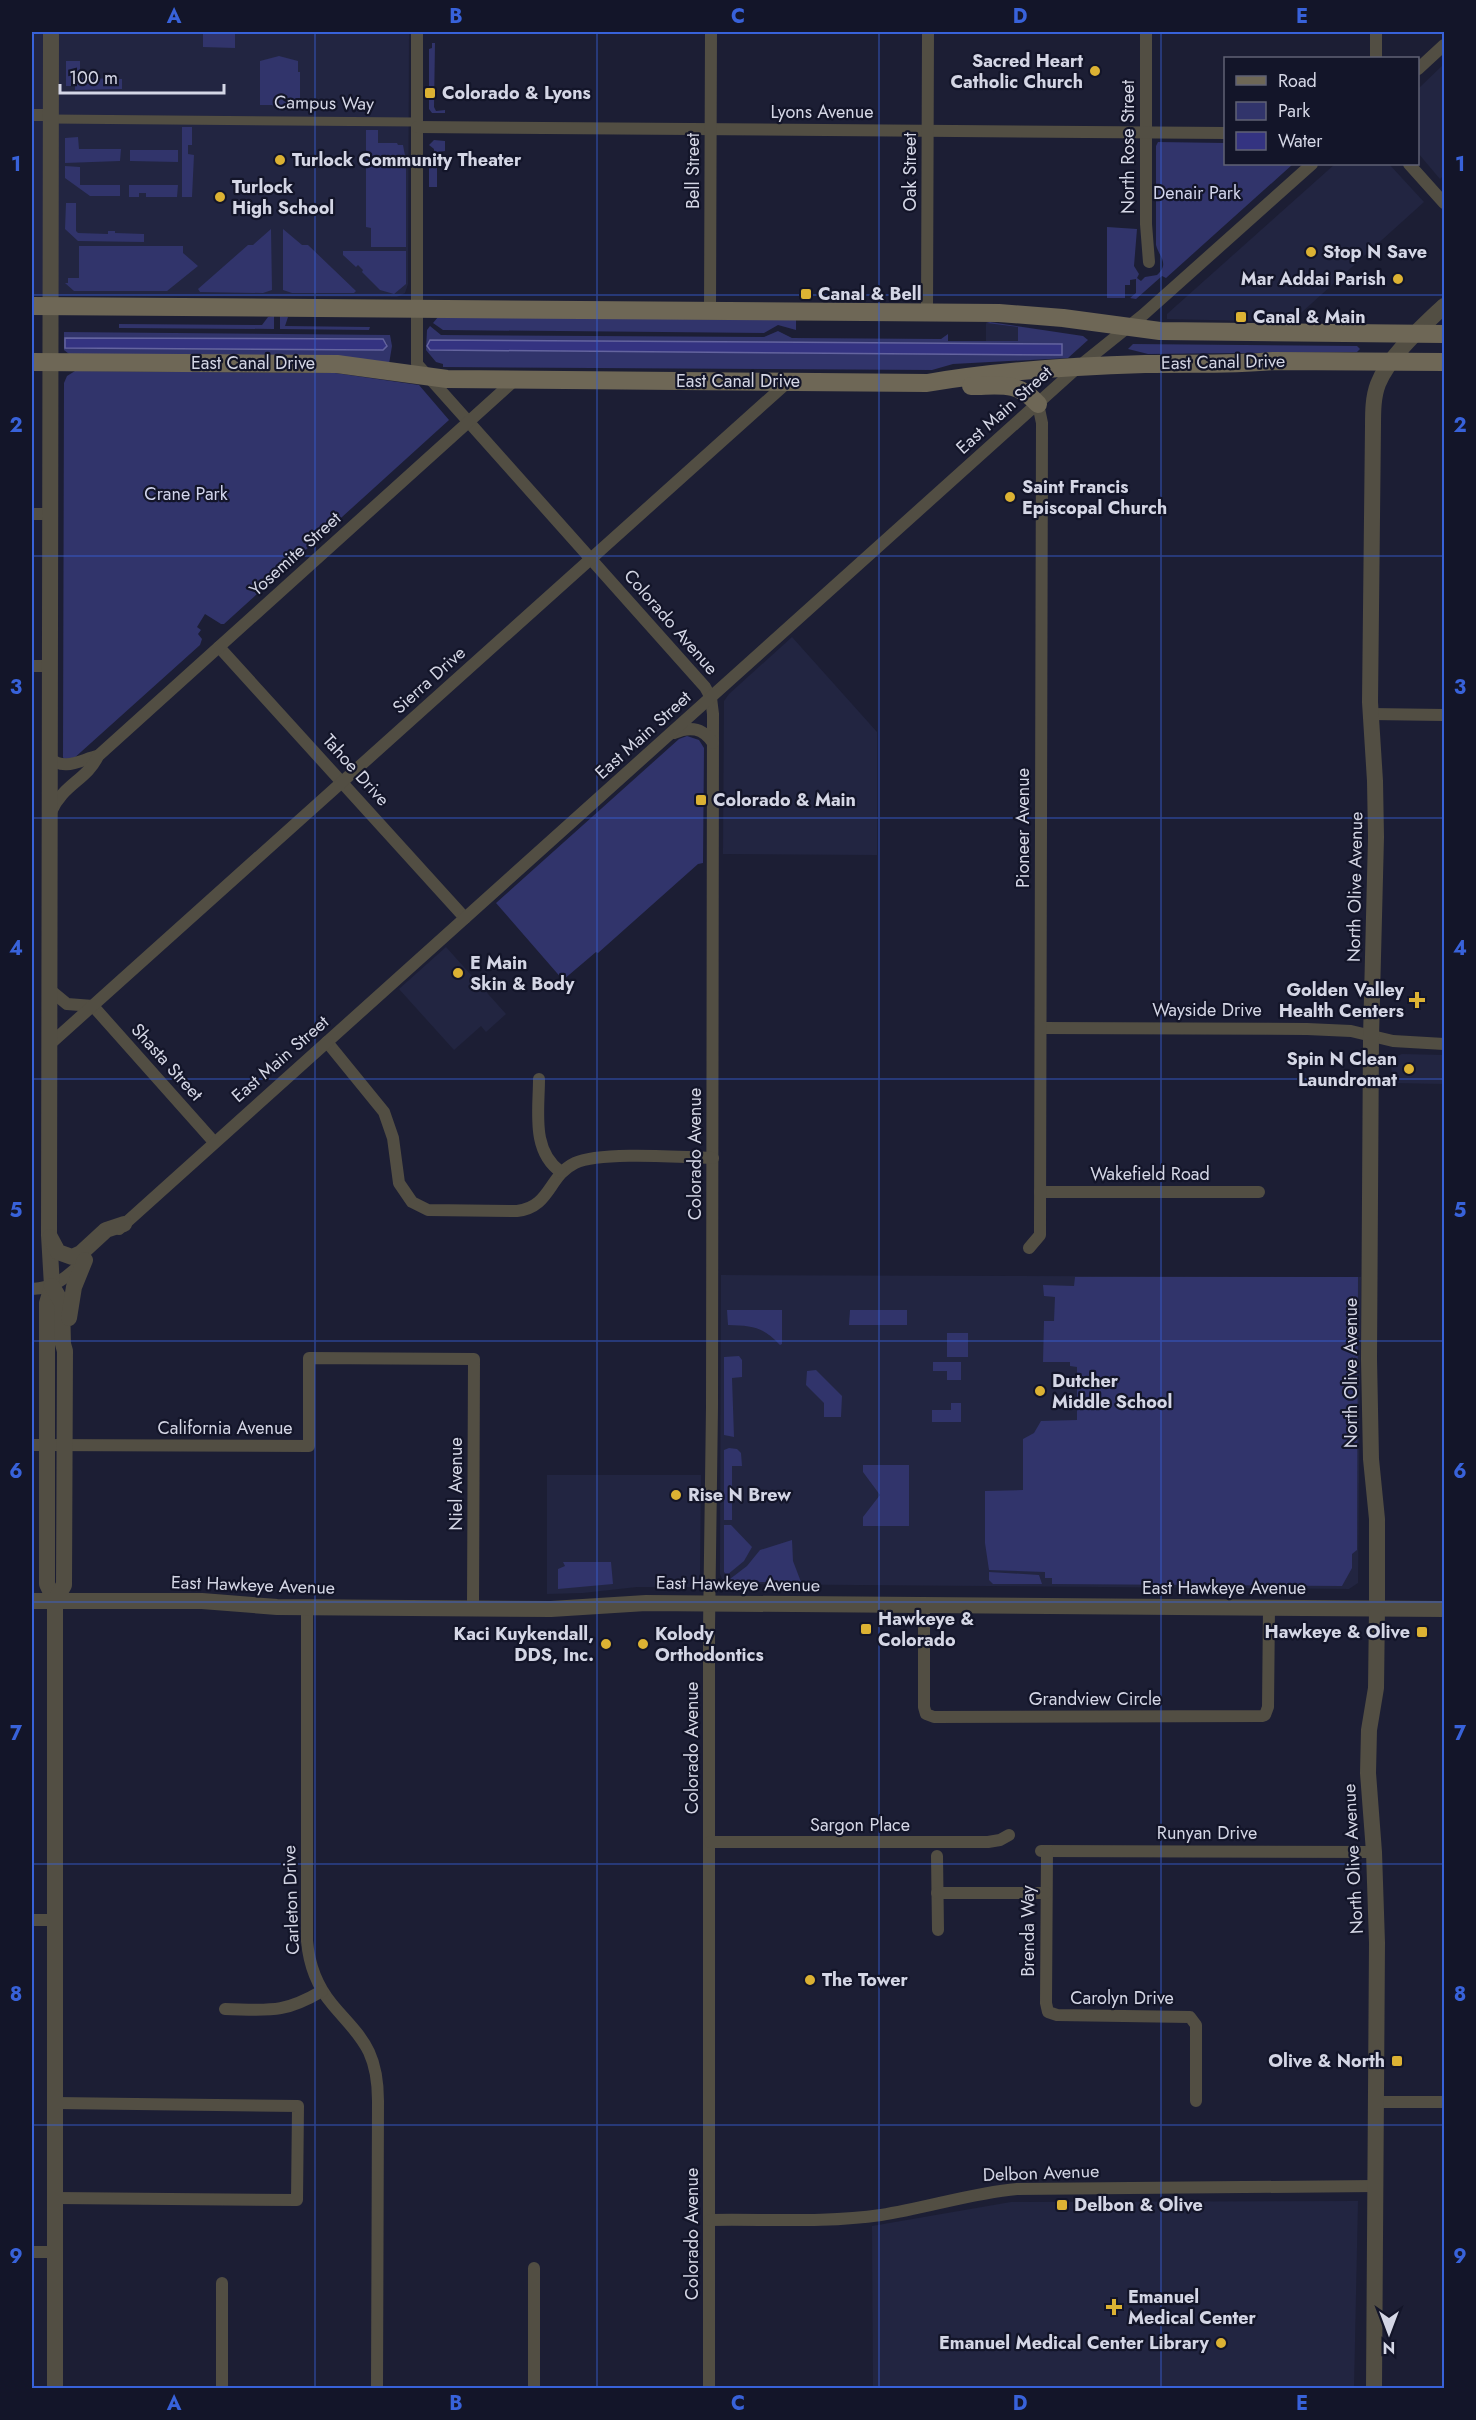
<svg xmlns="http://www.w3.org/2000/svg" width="1476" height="2420" font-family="Jost,sans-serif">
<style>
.built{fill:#222541}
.green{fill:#31346b;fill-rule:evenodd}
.water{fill:#343381;stroke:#64649f;stroke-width:1.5}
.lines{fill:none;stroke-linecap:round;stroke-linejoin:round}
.pedestrian{stroke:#524e43;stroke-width:9}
.minor{stroke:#524e43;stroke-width:12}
.tertiary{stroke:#524e43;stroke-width:16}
.secondary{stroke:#6e6756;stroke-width:18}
.grid{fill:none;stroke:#3862da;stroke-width:1.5;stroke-opacity:0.55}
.poi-dot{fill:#dcb233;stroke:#131529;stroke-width:2}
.labels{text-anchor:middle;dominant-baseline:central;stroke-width:4.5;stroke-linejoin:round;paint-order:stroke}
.poi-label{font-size:18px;font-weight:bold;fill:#d4d6e5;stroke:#131529;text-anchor:start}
.street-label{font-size:18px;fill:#d4d6e5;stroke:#131529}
.park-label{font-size:18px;fill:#d2d5ec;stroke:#131529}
.neatline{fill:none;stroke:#3862da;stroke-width:2}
.grid-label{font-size:20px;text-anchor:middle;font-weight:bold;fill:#3862da}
</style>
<rect width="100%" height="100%" fill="#1c1e34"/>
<g class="built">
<path d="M32,32H409L408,284L405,293L397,297L32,295Z"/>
<path d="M1444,64V175L1440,179L1418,153V89Z"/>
<path d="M1335,164H1389L1424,202L1291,322L1167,319V314Z"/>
<path d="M986,323L1018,327V341H986Z"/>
<path d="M792,637L877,732V855L723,854L724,701L729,694Z"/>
<path d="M446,947L506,1014L486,1032L481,1026L454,1050L399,989Z"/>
<path d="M1402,1054L1444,1055V1124L1443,1084L1393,1083L1391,1065L1395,1057Z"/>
<path d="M721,1275L1361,1277L1358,1583L1349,1589L727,1584L723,1581L720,1574Z"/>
<path d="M547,1475H701L700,1574L698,1582L690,1587H637L583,1593L547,1594Z"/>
<path d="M1358,2201L1354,2388H873L872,2226L1011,2202Z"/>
</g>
<g class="green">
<path d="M203,32H235V48L203,47Z"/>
<path d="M432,43H435L434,107L436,111L445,110V113H432L429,109V49L432,48Z"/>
<path d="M279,56L298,61V72H300V105L288,106L280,111L272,105H260V61Z"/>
<path d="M66,61H80V78L122,79V89L75,90V86H66Z"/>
<path d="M182,127H192V145H188V154L194,155L192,197H182Z"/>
<path d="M366,130H378V143H397L398,145H403L406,161V247H371V228L366,227Z"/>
<path d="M78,137L79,149H121L120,161L65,163V138Z"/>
<path d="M434,140L445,141V151L437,152V187H429V157L434,154V149L429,145Z"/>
<path d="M1158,142L1225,143L1226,164H1293L1166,278L1162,276L1136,299L1130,298L1136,293V279L1130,280V285H1125V298H1107V227L1137,229L1134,266L1139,274L1137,278L1141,281L1145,277L1157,275C1170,263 1159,257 1156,245V146Z"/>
<path d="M130,150H178V162L130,161Z"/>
<path d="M65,166L80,167V185H120V196H90L65,178Z"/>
<path d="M129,185H178L177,197H146V193H139V197H129Z"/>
<path d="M66,203H76V231L78,233L108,234V231H115V233L144,234V242L78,241L65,229Z"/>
<path d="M271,229L272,290L263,293L200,292L198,289L248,245H253Z"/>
<path d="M283,229L302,245H308L356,291L354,293H292L283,290Z"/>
<path d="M79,246H183V253L198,266L167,291H74L65,283H68V278H79Z"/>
<path d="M343,251H406V284L394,294L380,290L362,272L363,270L358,265L356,267L343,255Z"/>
<path d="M274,316V329L119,328V324L262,325L268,317Z"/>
<path d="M280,316L288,317L285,326L370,327L369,330L280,329Z"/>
<path d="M438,317L796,320V330L778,325L764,333L443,330L433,323Z"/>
<path d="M990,322L1083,336L1088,340L1068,358L953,364L932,370L443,367V364L436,362L426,350L427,330L430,326L441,335L764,337L778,331L792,338L941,339L948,334V341H1018V327L986,323ZM430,340L1061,344L1062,355L430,350L427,345Z"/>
<path d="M64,332L390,335L392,346L389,364L69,354L64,350ZM66,338L383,339L387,344L383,350L66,348Z"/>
<path d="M1133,344L1357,346L1360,349L1357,352L1148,354L1128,349Z"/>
<path d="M75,371L335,373L419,385L449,420L224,624H221L205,614L197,627L201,630L198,634L202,639L200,645L72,760H64L63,757L64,383L67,376Z"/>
<path d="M687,736L699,740L704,748L703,863L698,864L598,953L596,952L563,980L496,903L679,739Z"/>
<path d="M1075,1277H1358L1357,1550L1352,1554V1568L1342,1586L1052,1584V1578H1045V1572L989,1570L985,1543V1491L1023,1490V1439L1034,1433L1041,1421L1077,1420V1367L1070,1366V1362H1043L1044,1321H1054L1055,1297L1044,1296L1043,1285L1074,1286Z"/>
<path d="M727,1310H782V1344L780,1345C762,1326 753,1326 728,1325Z"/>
<path d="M850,1310H907V1325H849Z"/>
<rect x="947" y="1333" width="21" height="24"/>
<path d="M739,1356L742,1360V1377L732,1378L734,1437L724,1435V1357Z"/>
<path d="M933,1362H961V1380H947V1371H933Z"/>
<path d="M816,1370L842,1396L841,1417H824V1403L806,1385L807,1371Z"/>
<path d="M951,1403H961V1422H932V1410H951Z"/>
<path d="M729,1448L737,1449L741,1453L742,1466H732V1520H724V1450Z"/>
<path d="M863,1465H909V1526H863V1517L880,1495L863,1472Z"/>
<path d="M724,1525H731L752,1547L744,1561L727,1575L724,1572Z"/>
<path d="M792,1540L793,1561L801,1582H732L730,1579L747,1566L760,1550Z"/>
<path d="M563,1562H611L613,1584L558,1589V1569L565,1566Z"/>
<path d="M989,1572L1039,1575L1042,1584H993L989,1580Z"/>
</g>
<g class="water">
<path d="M65,338L383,339L387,346L383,350L65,348Z"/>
<path d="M430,340L1062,344V355L430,350L427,346Z"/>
</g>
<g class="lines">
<path class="pedestrian" d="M51,119L417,122"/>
<g class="minor">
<path d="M417,32V364L705,687L711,698L713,714L712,1407L709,1629V2388"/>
<path d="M1146,32V224L1149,262"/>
<path d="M1376,32V58"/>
<path d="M1418,69L1444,45"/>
<path d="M32,115H51"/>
<path d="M417,127L1226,133"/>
<path d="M1409,164L1444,203"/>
<path d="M710,311L711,32"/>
<path d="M927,313L928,32"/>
<path d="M32,514H50"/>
<path d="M219,647L465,918"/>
<path d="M32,666H51"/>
<path d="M1371,714L1444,715"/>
<path d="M674,733C690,726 703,728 713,743"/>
<path d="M50,758C64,772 82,759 98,756"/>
<path d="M51,812C63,784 87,780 98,756L516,379"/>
<path d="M50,990L67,1004L93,1006"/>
<path d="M93,1006L214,1142"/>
<path d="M1041,1028L1307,1029L1351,1031L1393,1041L1444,1044"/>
<path d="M327,1042L384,1112L393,1138L399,1183L412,1202L428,1210L517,1211C551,1207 548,1176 575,1163C599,1151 682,1157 713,1158"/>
<path d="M50,1044L789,381"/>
<path d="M539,1079C539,1111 531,1151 561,1172"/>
<path d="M1040,1192H1259"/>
<path d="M119,1229L1077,368L1143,315L1312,164"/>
<path d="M1029,1248L1040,1235V1226L1042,423L1038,404"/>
<path d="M32,1289C54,1288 66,1278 82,1263"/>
<path d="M32,1445L309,1446V1358L474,1359L473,1608"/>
<path d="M924,1606V1707L926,1714L934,1717L1262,1716L1265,1715L1268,1707L1269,1608"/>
<path d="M307,1607V1941C309,1964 317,1986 332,2004C345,2020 360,2033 369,2052C376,2067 378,2084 378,2101L377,2388"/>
<path d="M710,1842H988L1000,1840L1009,1835"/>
<path d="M1041,1851L1374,1852"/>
<path d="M1047,1851L1046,2003L1048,2012L1057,2015L1190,2017L1196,2025V2101"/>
<path d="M937,1856L938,1930"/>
<path d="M937,1893H1046"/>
<path d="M32,1920H56"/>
<path d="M225,2009C269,2010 283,2014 322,1991"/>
<path d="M1376,2102H1444"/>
<path d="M56,2198L297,2200L298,2106L56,2103"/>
<path d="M710,2220C767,2219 825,2223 881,2215C927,2208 971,2193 1017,2189L1376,2186"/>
<path d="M32,2252H55"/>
<path d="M222,2283V2388"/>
<path d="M534,2388V2268"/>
</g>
<g class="tertiary">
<path d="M51,32L49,1235L52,1286L47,1303V1584L55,1601V2388"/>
<path d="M50,1237L58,1252L72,1257L81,1253L106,1230L124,1224"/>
<path d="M52,1286L62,1303L63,1344L65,1351L64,1585L55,1601"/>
<path d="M69,1318L74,1287L85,1260"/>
<path d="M32,1601H202L277,1607L551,1609L646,1603L1444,1609"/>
<path d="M1374,2388L1377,1943L1374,1852L1368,1773L1369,1730L1376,1688L1377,1609V1519L1371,1459L1369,1359L1371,1037L1376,837L1375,781L1370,702L1373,426C1373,412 1373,397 1378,384C1389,356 1423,326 1444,306"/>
</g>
<g class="secondary">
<path d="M32,306L999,313L1063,318L1160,331L1444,334"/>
<path d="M32,362L337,364L447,379L927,383C997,371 1074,366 1145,364C1188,363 1231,365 1273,361L1444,362"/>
<path d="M971,386C1000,386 1016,380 1038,404"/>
</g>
</g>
<path class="grid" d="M315,32V2388M597,32V2388M879,32V2388M1161,32V2388M32,295H1444M32,556H1444M32,818H1444M32,1079H1444M32,1341H1444M32,1602H1444M32,1864H1444M32,2125H1444"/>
<g class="poi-dot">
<circle cx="1095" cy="71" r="6"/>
<rect x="424" y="87" width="12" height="12" rx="3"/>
<circle cx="280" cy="160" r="6"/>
<circle cx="220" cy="197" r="6"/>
<circle cx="1311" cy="252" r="6"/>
<circle cx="1398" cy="279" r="6"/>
<rect x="800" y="288" width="12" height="12" rx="3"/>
<rect x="1235" y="311" width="12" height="12" rx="3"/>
<circle cx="1010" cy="497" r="6"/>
<rect x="695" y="794" width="12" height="12" rx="3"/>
<circle cx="458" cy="973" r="6"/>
<path d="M1414 991h6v6h6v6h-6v6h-6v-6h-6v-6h6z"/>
<circle cx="1409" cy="1069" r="6"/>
<circle cx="1040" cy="1391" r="6"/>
<circle cx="676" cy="1495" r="6"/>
<rect x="860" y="1623" width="12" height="12" rx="3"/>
<rect x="1416" y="1626" width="12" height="12" rx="3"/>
<circle cx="606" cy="1644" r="6"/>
<circle cx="643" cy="1644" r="6"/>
<circle cx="810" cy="1980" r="6"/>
<rect x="1391" y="2055" width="12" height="12" rx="3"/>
<rect x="1056" y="2199" width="12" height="12" rx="3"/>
<path d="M1111 2298h6v6h6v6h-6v6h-6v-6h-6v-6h6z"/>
<circle cx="1221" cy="2343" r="6"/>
</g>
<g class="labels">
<g class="poi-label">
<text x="1083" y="61" text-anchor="end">Sacred Heart<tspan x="1083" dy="21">Catholic Church</tspan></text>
<text x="442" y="93">Colorado &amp; Lyons</text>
<text x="292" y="160">Turlock Community Theater</text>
<text x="232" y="187">Turlock<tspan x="232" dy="21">High School</tspan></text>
<text x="1323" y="252">Stop N Save</text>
<text x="1386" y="279" text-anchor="end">Mar Addai Parish</text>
<text x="818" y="294">Canal &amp; Bell</text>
<text x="1253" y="317">Canal &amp; Main</text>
<text x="1022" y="487">Saint Francis<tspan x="1022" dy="21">Episcopal Church</tspan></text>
<text x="713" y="800">Colorado &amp; Main</text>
<text x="470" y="963">E Main<tspan x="470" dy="21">Skin &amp; Body</tspan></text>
<text x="1404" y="990" text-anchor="end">Golden Valley<tspan x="1404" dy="21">Health Centers</tspan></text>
<text x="1397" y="1059" text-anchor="end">Spin N Clean<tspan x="1397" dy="21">Laundromat</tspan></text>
<text x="1052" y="1381">Dutcher<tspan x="1052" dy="21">Middle School</tspan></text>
<text x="688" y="1495">Rise N Brew</text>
<text x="878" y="1619">Hawkeye &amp;<tspan x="878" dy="21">Colorado</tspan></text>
<text x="1410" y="1632" text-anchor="end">Hawkeye &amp; Olive</text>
<text x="594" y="1634" text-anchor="end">Kaci Kuykendall,<tspan x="594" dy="21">DDS, Inc.</tspan></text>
<text x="655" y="1634">Kolody<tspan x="655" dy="21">Orthodontics</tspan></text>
<text x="822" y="1980">The Tower</text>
<text x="1385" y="2061" text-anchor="end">Olive &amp; North</text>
<text x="1074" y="2205">Delbon &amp; Olive</text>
<text x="1128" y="2297">Emanuel<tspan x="1128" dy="21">Medical Center</tspan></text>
<text x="1209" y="2343" text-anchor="end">Emanuel Medical Center Library</text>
</g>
<g class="street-label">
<text transform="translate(324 103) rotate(1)">Campus Way</text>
<text x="822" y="112">Lyons Avenue</text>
<text transform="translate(1128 147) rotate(-90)">North Rose Street</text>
<text transform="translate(693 171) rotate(-90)">Bell Street</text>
<text transform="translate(910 172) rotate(-90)">Oak Street</text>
<text transform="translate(1223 362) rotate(-1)">East Canal Drive</text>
<text x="253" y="363">East Canal Drive</text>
<text x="738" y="381">East Canal Drive</text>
<text transform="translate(1004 410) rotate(-42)">East Main Street</text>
<text transform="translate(295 554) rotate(-42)">Yosemite Street</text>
<text transform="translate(671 622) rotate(49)">Colorado Avenue</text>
<text transform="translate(429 680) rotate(-42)">Sierra Drive</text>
<text transform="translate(643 735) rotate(-42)">East Main Street</text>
<text transform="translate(356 770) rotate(48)">Tahoe Drive</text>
<text transform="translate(1023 828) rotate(-90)">Pioneer Avenue</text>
<text transform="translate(1355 887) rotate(-89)">North Olive Avenue</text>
<text x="1207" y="1010">Wayside Drive</text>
<text transform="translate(280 1059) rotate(-41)">East Main Street</text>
<text transform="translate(167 1062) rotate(48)">Shasta Street</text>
<text transform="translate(695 1154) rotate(-90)">Colorado Avenue</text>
<text x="1150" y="1174">Wakefield Road</text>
<text transform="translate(1351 1373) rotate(-90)">North Olive Avenue</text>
<text x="225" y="1428">California Avenue</text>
<text transform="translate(456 1484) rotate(-90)">Niel Avenue</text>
<text transform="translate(738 1584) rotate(1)">East Hawkeye Avenue</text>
<text transform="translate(253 1585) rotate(2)">East Hawkeye Avenue</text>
<text x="1224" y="1588">East Hawkeye Avenue</text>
<text x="1095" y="1699">Grandview Circle</text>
<text transform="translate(692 1748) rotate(-90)">Colorado Avenue</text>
<text x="860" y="1825">Sargon Place</text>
<text x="1207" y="1833">Runyan Drive</text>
<text transform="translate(1353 1859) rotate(-93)">North Olive Avenue</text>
<text transform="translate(291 1900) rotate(-92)">Carleton Drive</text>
<text transform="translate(1028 1931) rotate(-90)">Brenda Way</text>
<text x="1122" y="1998">Carolyn Drive</text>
<text transform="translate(1041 2173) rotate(-2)">Delbon Avenue</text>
<text transform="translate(692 2234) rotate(-90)">Colorado Avenue</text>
</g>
<g class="park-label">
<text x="1197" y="193">Denair Park</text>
<text x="186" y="494">Crane Park</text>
</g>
</g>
<rect width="1476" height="2420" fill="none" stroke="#131529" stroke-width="66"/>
<rect x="1224" y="57" width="195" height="108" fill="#131529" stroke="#606274" stroke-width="1.5"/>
<rect x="1236" y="76" width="30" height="9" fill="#6e6756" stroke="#606274" stroke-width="1.5"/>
<text x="1278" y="87" font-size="18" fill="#d4d6e5">Road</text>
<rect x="1236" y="102" width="30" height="18" fill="#31346b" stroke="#606274" stroke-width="1.5"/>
<text x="1278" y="117" font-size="18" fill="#d4d6e5">Park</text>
<rect x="1236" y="132" width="30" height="18" fill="#343381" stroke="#606274" stroke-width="1.5"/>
<text x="1278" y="147" font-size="18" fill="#d4d6e5">Water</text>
<g transform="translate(1389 2333) rotate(180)" stroke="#131529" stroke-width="4.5" paint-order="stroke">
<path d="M0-4.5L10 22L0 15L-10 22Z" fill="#d4d6e5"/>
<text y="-9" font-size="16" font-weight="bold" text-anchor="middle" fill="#d4d6e5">N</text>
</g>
<path d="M60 84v9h164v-9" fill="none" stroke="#d4d6e5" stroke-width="3"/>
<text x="69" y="84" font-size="18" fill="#d4d6e5" stroke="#131529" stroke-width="4.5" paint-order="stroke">100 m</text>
<rect x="33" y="33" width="1410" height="2354" class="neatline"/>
<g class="grid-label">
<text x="174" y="23">A</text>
<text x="456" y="23">B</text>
<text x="738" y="23">C</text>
<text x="1020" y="23">D</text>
<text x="1302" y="23">E</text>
<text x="16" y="171">1</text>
<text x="1460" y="171">1</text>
<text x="16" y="432">2</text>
<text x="1460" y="432">2</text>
<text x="16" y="694">3</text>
<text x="1460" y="694">3</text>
<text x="16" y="955">4</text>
<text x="1460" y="955">4</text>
<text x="16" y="1217">5</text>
<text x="1460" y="1217">5</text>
<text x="16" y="1478">6</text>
<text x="1460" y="1478">6</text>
<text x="16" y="1740">7</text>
<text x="1460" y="1740">7</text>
<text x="16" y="2001">8</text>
<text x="1460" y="2001">8</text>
<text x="16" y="2263">9</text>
<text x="1460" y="2263">9</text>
<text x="174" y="2410">A</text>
<text x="456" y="2410">B</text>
<text x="738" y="2410">C</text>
<text x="1020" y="2410">D</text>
<text x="1302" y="2410">E</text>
</g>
</svg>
